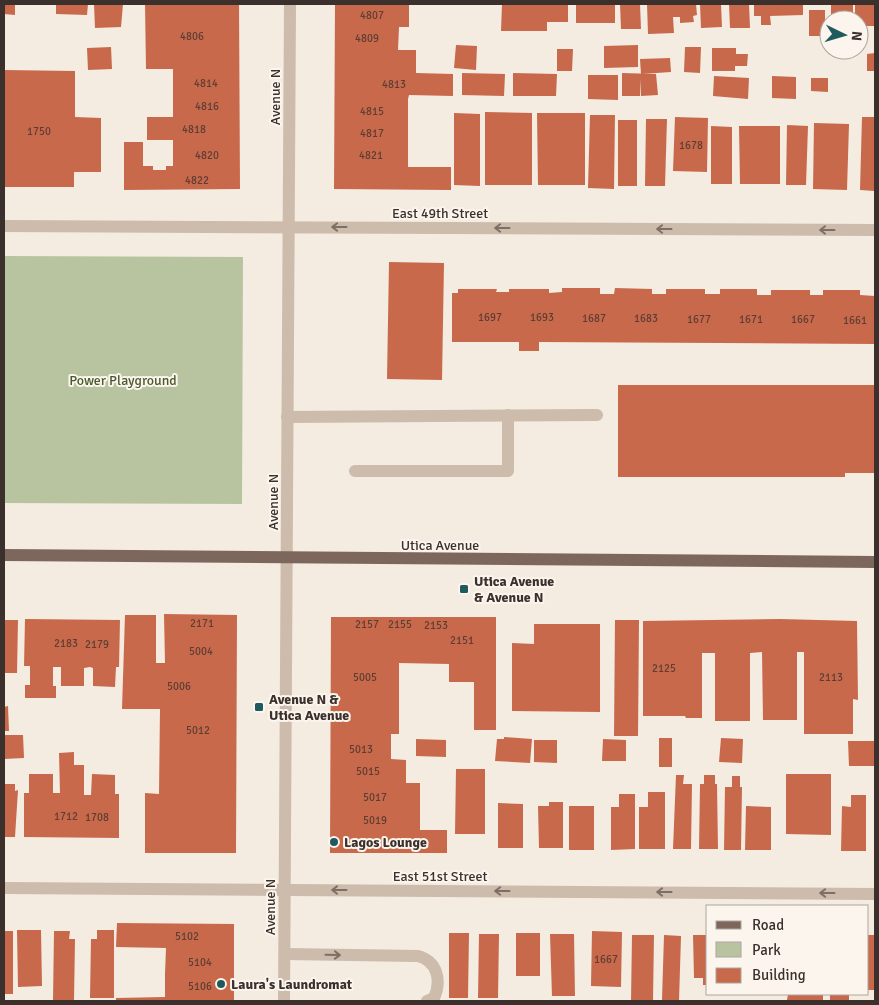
<svg xmlns="http://www.w3.org/2000/svg" width="879" height="1005" font-family="Signika,sans-serif">
<style>
.green{fill:#b8c4a0}
.building{fill:#c8694b}
.lines{fill:none;stroke-linecap:round;stroke-linejoin:round}
.minor{stroke:#cdbbac;stroke-width:12}
.major{stroke:#7d675c;stroke-width:12}
.oneway{stroke:#7d6f65}
.poi-dot{fill:#1f5a5e;stroke:#fbf5ee;stroke-width:2}
.labels{text-anchor:middle;dominant-baseline:central;stroke-width:4;stroke-linejoin:round;paint-order:stroke}
.number-label{font-size:11px;fill:#5e3e33}
.street-label{font-size:14px;fill:#3b302b;stroke:#fbf5ee}
.park-label{font-size:14px;fill:#4a5a2e;stroke:#fbf5ee}
.poi-label{font-size:14px;font-weight:bold;fill:#3b302b;stroke:#fbf5ee;text-anchor:start}
</style>
<rect width="100%" height="100%" fill="#f4ebe1"/>
<path class="green" d="M4,256L243,257L242,504L4,503Z"/>
<g class="building">
<path d="M4,4H15V15L4,14Z"/>
<path d="M56,4H88L87,15L56,14Z"/>
<path d="M94,4H123L121,27L95,28Z"/>
<path d="M145,4H239L240,189L124,190V142H143V166H153V170H166V166H173V140H147V117H173V69H146Z"/>
<path d="M335,4H409V27H399L398,50H416V73L453,74V96L409,95L408,99V167H451V190L334,189Z"/>
<path d="M502,4H568V22H547V31H501Z"/>
<rect x="576" y="4" width="39" height="19"/>
<path d="M620,4H640L641,29H621Z"/>
<path d="M647,4H696L697,15L693,16L694,22L680,23V17H673L674,33L648,34Z"/>
<path d="M700,4H721L722,27L701,28Z"/>
<path d="M729,4H749L750,28H730Z"/>
<path d="M754,4H803V15L770,16L771,25H761V16H754Z"/>
<rect x="831" y="4" width="22" height="16"/>
<path d="M855,4H875V26H864V38H859V20H855Z"/>
<rect x="809" y="10" width="16" height="26"/>
<path d="M456,45L477,46L476,70L454,68Z"/>
<path d="M638,45V67L604,68V46Z"/>
<path d="M111,47L112,69L88,70L87,48Z"/>
<path d="M685,47H701L700,73L684,72Z"/>
<path d="M712,48H736V54H748L747,66H735V71H712Z"/>
<path d="M557,49H573L572,71H557Z"/>
<path d="M875,53V71H867V54Z"/>
<path d="M670,58L671,72L641,74L640,59Z"/>
<path d="M4,70L75,71V117L101,118V172H74V187H4Z"/>
<path d="M462,73L505,74L504,96L462,95Z"/>
<path d="M513,73L557,74L556,96H513Z"/>
<path d="M622,73L656,74L658,95L641,96L640,79V96H622Z"/>
<path d="M588,75H618V100L588,99Z"/>
<path d="M714,76L749,78L748,99L713,96Z"/>
<path d="M772,76L796,77V99L772,98Z"/>
<path d="M811,78H828V92L811,91Z"/>
<path d="M485,112L532,113V185H485Z"/>
<path d="M454,113L480,114V186L454,185Z"/>
<path d="M537,113H585V185H538Z"/>
<path d="M590,115H615L614,189L588,188Z"/>
<path d="M675,117L708,118L707,172L673,171Z"/>
<path d="M862,117H875V191L860,190Z"/>
<path d="M646,119H667L665,186H645Z"/>
<rect x="618" y="120" width="19" height="66"/>
<path d="M814,123L849,124L847,190L813,189Z"/>
<path d="M787,125L808,126L806,185H786Z"/>
<path d="M711,126L732,127V184H711Z"/>
<path d="M739,126H780V184H740Z"/>
<path d="M389,262L444,263L442,380L387,379Z"/>
<path d="M562,288H600V294H614L615,288L652,289V294H666V289H705V294H720V289H757V295H771V290H810V295H823V290H860V295L875,296V344L539,342V351H519V342H452V293H458V289H497L496,292H509V289H549V293L562,292Z"/>
<path d="M618,385H875V473H845V477H618Z"/>
<path d="M164,614L237,615L236,853H145V793L159,794L160,709H122L125,615H156V663H165Z"/>
<path d="M331,617H496V730H474V682H449V664L399,663V734H391V759L406,760V783H420V830H447V853H330Z"/>
<path d="M25,619L120,620L119,667H116L115,687L93,686V668L90,667L84,668V686H61V667H53V686H56V698H25V685H30V666H24Z"/>
<path d="M780,619L857,621L858,700L853,699V734H804V652H797V720H763L762,652L750,653V721H715V653H702V718H686L685,716H643V621Z"/>
<path d="M4,620H18L17,673H4Z"/>
<path d="M615,620H639L638,736H614Z"/>
<path d="M534,624H600V712L512,711V643L534,644Z"/>
<path d="M8,706L9,731H4V707Z"/>
<path d="M4,735H23L24,758L4,759Z"/>
<path d="M504,737L532,739L530,763L495,761L497,739H504Z"/>
<rect x="659" y="738" width="13" height="29"/>
<path d="M721,738L743,739L742,763L719,762Z"/>
<path d="M416,739L446,740V757L416,756Z"/>
<path d="M603,739L626,740V761H602Z"/>
<path d="M534,740H557V763L534,762Z"/>
<path d="M848,741H874V766H849Z"/>
<path d="M74,752V765H84V795H91L92,774L115,775V794H119V838L24,837V793H29V774H53V793H60L59,753Z"/>
<path d="M456,769H485V834H455Z"/>
<path d="M786,774H831V835L786,834Z"/>
<path d="M676,775H684L683,784H692L691,849H673Z"/>
<path d="M704,775H715V784H717L718,849H699L700,784H704Z"/>
<path d="M732,776H740V787H742L741,850H724L725,787H732Z"/>
<path d="M4,784H15V791L18,790L15,837H4Z"/>
<path d="M648,792H665V849H639V807H648Z"/>
<path d="M619,794H635V849L611,850V807H619Z"/>
<path d="M851,795H866V851H841L842,806L851,807Z"/>
<path d="M549,802H563V848H539L538,806H549Z"/>
<path d="M498,803L523,804V848H498Z"/>
<rect x="569" y="806" width="25" height="44"/>
<path d="M746,806L771,807V850H745Z"/>
<path d="M117,923L234,924V1001H116V998L165,997V974L166,948L116,947Z"/>
<path d="M17,930H41L42,986L18,987Z"/>
<path d="M97,930H114V998H90L91,939H97Z"/>
<rect x="4" y="931" width="9" height="63"/>
<path d="M54,931H70L69,939H75L74,1001H53Z"/>
<path d="M592,931L622,932L621,987L591,986Z"/>
<path d="M449,933H469L468,998H449Z"/>
<rect x="516" y="933" width="24" height="43"/>
<path d="M479,934H499L498,998H478Z"/>
<path d="M550,934H574L575,996H552Z"/>
<path d="M632,935H654L653,1001H631Z"/>
<path d="M664,935L681,936L679,1001L662,1000Z"/>
<path d="M693,935H708V985H703V978H694Z"/>
<rect x="868" y="935" width="7" height="55"/>
<path d="M788,994H823V1001L787,1000Z"/>
<rect x="830" y="994" width="19" height="7"/>
</g>
<g class="lines">
<g class="minor">
<path d="M4,226L875,230"/>
<path d="M287,417L597,415"/>
<path d="M355,471H508V415"/>
<path d="M4,888L875,894"/>
<path d="M285,954L418,956C437,961 442,980 434,998L427,1001"/>
<path d="M284,1001L290,4"/>
</g>
<path class="major" d="M4,555L875,562"/>
</g>
<defs><path id="oneway-shaft" d="M-6 0H5M1.5-3L5.5 0L1.5 3" fill="none" stroke-width="1.6" stroke-linecap="round" stroke-linejoin="round" transform="scale(1.25)"/></defs>
<g class="oneway">
<use href="#oneway-shaft" transform="translate(339 227) rotate(-180)"/>
<use href="#oneway-shaft" transform="translate(502 228) rotate(-180)"/>
<use href="#oneway-shaft" transform="translate(664 229) rotate(-180)"/>
<use href="#oneway-shaft" transform="translate(827 230) rotate(-180)"/>
<use href="#oneway-shaft" transform="translate(339 890) rotate(-180)"/>
<use href="#oneway-shaft" transform="translate(502 891) rotate(-180)"/>
<use href="#oneway-shaft" transform="translate(664 892) rotate(-180)"/>
<use href="#oneway-shaft" transform="translate(827 893) rotate(-180)"/>
<use href="#oneway-shaft" transform="translate(333 955) rotate(1)"/>
</g>
<g class="poi-dot">
<rect x="459" y="584" width="10" height="10" rx="2.5"/>
<rect x="254" y="702" width="10" height="10" rx="2.5"/>
<circle cx="334" cy="842" r="5"/>
<circle cx="221" cy="984" r="5"/>
</g>
<g class="labels">
<g class="number-label">
<text x="372" y="15">4807</text>
<text x="192" y="36">4806</text>
<text x="367" y="38">4809</text>
<text x="206" y="83">4814</text>
<text x="394" y="84">4813</text>
<text x="207" y="106">4816</text>
<text x="372" y="111">4815</text>
<text x="194" y="129">4818</text>
<text x="39" y="131">1750</text>
<text x="372" y="133">4817</text>
<text x="691" y="145">1678</text>
<text x="207" y="155">4820</text>
<text x="371" y="155">4821</text>
<text x="197" y="180">4822</text>
<text x="490" y="317">1697</text>
<text x="542" y="317">1693</text>
<text x="594" y="318">1687</text>
<text x="646" y="318">1683</text>
<text x="699" y="319">1677</text>
<text x="751" y="319">1671</text>
<text x="803" y="319">1667</text>
<text x="855" y="320">1661</text>
<text x="202" y="623">2171</text>
<text x="367" y="624">2157</text>
<text x="400" y="624">2155</text>
<text x="436" y="625">2153</text>
<text x="462" y="640">2151</text>
<text x="66" y="643">2183</text>
<text x="97" y="644">2179</text>
<text x="201" y="651">5004</text>
<text x="664" y="668">2125</text>
<text x="365" y="677">5005</text>
<text x="831" y="677">2113</text>
<text x="179" y="686">5006</text>
<text x="198" y="730">5012</text>
<text x="361" y="749">5013</text>
<text x="368" y="771">5015</text>
<text x="375" y="797">5017</text>
<text x="66" y="816">1712</text>
<text x="97" y="817">1708</text>
<text x="375" y="820">5019</text>
<text x="187" y="936">5102</text>
<text x="606" y="959">1667</text>
<text x="200" y="962">5104</text>
<text x="200" y="986">5106</text>
</g>
<g class="street-label">
<text transform="translate(275 97) rotate(-90)">Avenue N</text>
<text x="440" y="213">East 49th Street</text>
<text transform="translate(273 502) rotate(-90)">Avenue N</text>
<text x="440" y="545">Utica Avenue</text>
<text x="440" y="876">East 51st Street</text>
<text transform="translate(270 907) rotate(-90)">Avenue N</text>
</g>
<g class="park-label">
<text x="123" y="380">Power Playground</text>
</g>
<g class="poi-label">
<text x="474" y="581">Utica Avenue<tspan x="474" dy="16">&amp; Avenue N</tspan></text>
<text x="269" y="699">Avenue N &amp;<tspan x="269" dy="16">Utica Avenue</tspan></text>
<text x="344" y="842">Lagos Lounge</text>
<text x="231" y="984">Laura's Laundromat</text>
</g>
</g>
<rect width="879" height="1005" fill="none" stroke="#3b302b" stroke-width="10"/>
<rect x="706" y="905" width="162" height="90" fill="#fbf5ee" stroke="#aea6a0"/>
<rect x="716" y="921" width="25" height="8" fill="#7d675c" stroke="#aea6a0"/>
<text x="752" y="930" font-size="15" fill="#3b302b">Road</text>
<rect x="716" y="942" width="25" height="15" fill="#b8c4a0" stroke="#aea6a0"/>
<text x="752" y="955" font-size="15" fill="#3b302b">Park</text>
<rect x="716" y="968" width="25" height="15" fill="#c8694b" stroke="#aea6a0"/>
<text x="752" y="980" font-size="15" fill="#3b302b">Building</text>
<g transform="translate(844 35) rotate(95)"><circle r="24" fill="#fbf5ee" stroke="#aea6a0"/>
<path d="M0-4L9 19L0 12L-9 19Z" fill="#1f5a5e"/>
<text y="-8" font-size="14" font-weight="bold" text-anchor="middle" fill="#3b302b">N</text>
</g>
</svg>
